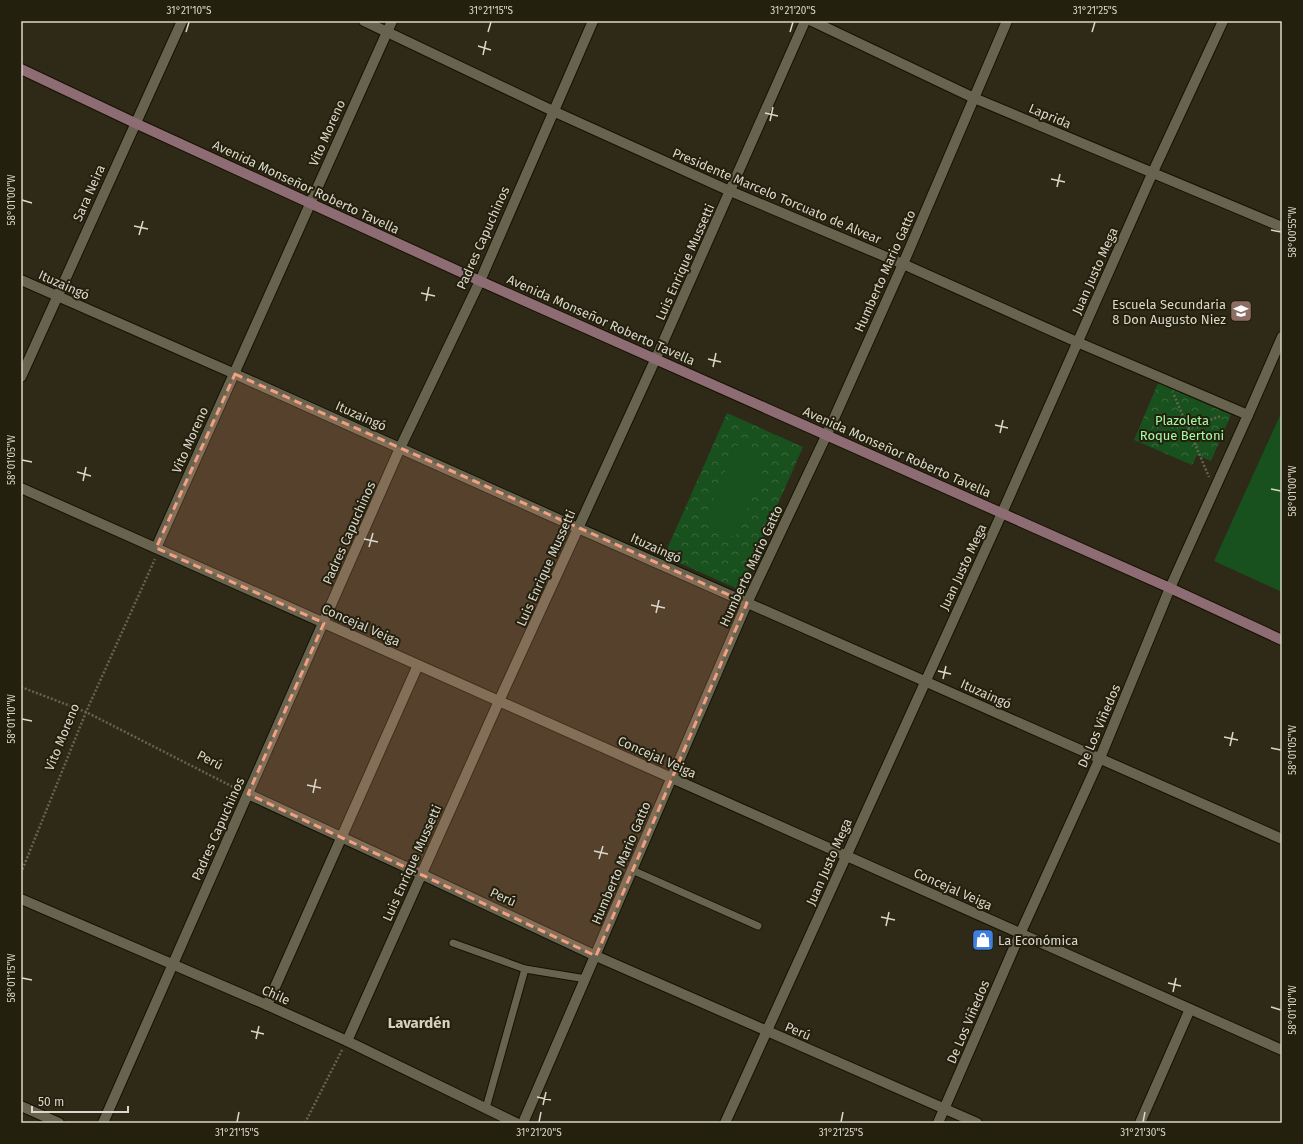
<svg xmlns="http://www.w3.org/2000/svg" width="1303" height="1144" font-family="'Fira Sans',sans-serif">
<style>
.park{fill:url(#park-crowns)}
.pitch{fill:#18501e}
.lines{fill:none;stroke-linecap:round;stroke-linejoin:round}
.service-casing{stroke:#161203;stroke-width:9}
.minor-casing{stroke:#161203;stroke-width:12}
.tertiary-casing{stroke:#161203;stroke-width:12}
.secondary-casing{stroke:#161203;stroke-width:12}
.path{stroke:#666352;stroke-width:2.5;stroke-dasharray:2 2;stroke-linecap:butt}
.service{stroke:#67634e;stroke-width:7}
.minor{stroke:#67634e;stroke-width:10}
.tertiary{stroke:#67634e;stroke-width:10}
.secondary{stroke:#8e6c73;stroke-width:10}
.marked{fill:#f39f82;fill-opacity:0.2;stroke:#f39f82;stroke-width:3;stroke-dasharray:8 5;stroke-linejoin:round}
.ticks{fill:none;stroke:#dad7cc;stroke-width:1.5}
.labels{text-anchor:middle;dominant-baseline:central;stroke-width:4;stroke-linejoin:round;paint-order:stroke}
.street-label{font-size:13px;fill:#dad7cc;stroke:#24200e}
.poi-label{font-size:13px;fill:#dad7cc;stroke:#24200e;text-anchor:end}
.park-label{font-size:13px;fill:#a3fba6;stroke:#24200e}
.quarter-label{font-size:15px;font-weight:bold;fill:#d5d1ba;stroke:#24200e}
.neatline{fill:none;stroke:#dad7cc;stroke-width:1.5}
.ticks-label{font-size:10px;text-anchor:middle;fill:#dad7cc}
</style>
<defs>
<pattern id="park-crowns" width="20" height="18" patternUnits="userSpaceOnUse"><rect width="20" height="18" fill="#18501e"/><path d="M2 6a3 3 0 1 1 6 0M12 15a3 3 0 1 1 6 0" fill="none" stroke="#39683e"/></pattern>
</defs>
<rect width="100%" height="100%" fill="#2e2a17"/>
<g class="park">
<path d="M1158,383L1231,415L1211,461L1197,455L1192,465L1134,440Z"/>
<path d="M727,413L803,447L740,590L664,556Z"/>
</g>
<g class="pitch">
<path d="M1282,411V592L1214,561Z"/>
<path d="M736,445L768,459L735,537L703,523Z"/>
</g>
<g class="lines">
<g class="service-casing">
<g id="service">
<path d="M632,870L758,926"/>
<path d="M453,943L525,969L586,979"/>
<path d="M486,1108L525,969"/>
</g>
</g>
<g class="minor-casing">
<g id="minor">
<path d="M364,21L553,111L730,191L903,264L1077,342L1248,415"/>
<path d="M812,21L974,98L1282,227"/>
<path d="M21,280L235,374L578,528L1282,839"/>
<path d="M21,377L182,21"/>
<path d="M156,548L392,21"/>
<path d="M248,794L421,874L596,956L977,1123"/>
<path d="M21,899L267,1005L347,1041L516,1123"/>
<path d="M267,1005L418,665"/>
<path d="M347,1041L499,701L656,358L805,21"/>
<path d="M21,1106L59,1123"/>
<path d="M103,1123L400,448L480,281L593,21"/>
<path d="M523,1123L747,603L827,434L903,264L1007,21"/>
<path d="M725,1123L1002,513L1152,174L1223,21"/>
<path d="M938,1123L1020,934L1100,758L1170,588L1248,415L1282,337"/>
<path d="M1140,1123L1190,1009"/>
</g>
</g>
<g class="tertiary-casing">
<path id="tertiary" d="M21,488L1282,1050"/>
</g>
<g class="secondary-casing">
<path id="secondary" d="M21,69L135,123L480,281L1170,588L1282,640"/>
</g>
<g class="path">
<path d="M1174,395L1209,477"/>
<path d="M1188,428L1221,416"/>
<path d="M21,687L86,712L239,790"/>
<path d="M21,873L86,712L155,559"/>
<path d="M305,1123L342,1050"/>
</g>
<use href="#service" class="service"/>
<use href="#minor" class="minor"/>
<use href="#tertiary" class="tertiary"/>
<use href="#secondary" class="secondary"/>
</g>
<path class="marked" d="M235,374L747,603L596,956L248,794L324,623L156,548Z"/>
<path class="ticks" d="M186,32L189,22M488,32L491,22M790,32L793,22M1092,32L1095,22M478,46L491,50M483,55L486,41M765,113L778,116M770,121L773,107M1051,179L1065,182M1057,187L1060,174M22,200L32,203M134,226L148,229M1271,230L1281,232M139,235L143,221M421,293L435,296M426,301L429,287M708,359L721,362M713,367L716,353M995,425L1008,428M1000,433L1003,420M22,460L32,462M77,472L91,476M83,481L86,467M1271,489L1281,491M364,539L378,542M369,547L373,533M651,605L665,608M656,613L659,600M938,671L951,674M943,679L946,666M22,719L32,721M1224,737L1238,740M1230,746L1233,732M1271,748L1281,750M307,785L321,788M313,793L316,779M594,851L608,854M599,859L603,846M881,917L895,920M886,926L889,912M22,978L32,980M1168,983L1181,986M1173,992L1176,978M1271,1007L1281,1010M251,1031L264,1034M256,1039L259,1026M537,1097L551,1100M543,1105L546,1092M237,1122L239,1112M539,1122L541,1112M841,1122L843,1112M1143,1122L1145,1112"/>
<defs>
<g id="school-square" transform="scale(1.15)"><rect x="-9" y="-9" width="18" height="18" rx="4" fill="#8d6e63" stroke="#24200e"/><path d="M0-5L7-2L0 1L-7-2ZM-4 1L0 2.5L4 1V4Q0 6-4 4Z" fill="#fff"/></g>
<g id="shop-square" transform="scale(1.15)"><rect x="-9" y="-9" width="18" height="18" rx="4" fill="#3f7fe0" stroke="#24200e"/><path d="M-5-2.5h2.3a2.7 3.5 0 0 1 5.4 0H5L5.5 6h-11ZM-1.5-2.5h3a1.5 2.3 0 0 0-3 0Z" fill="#fff"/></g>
</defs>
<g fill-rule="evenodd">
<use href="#school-square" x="1241" y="311"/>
<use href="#shop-square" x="983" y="940"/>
</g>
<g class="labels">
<g class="street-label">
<text transform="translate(1050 116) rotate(23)">Laprida</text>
<text transform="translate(327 133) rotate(-66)">Vito Moreno</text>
<text transform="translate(306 187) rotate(25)">Avenida Monseñor Roberto Tavella</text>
<text transform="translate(89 193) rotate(-66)">Sara Neira</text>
<text transform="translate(777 196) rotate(23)">Presidente Marcelo Torcuato de Alvear</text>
<text transform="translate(483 238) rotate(-66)">Padres Capuchinos</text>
<text transform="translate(685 262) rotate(-66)">Luis Enrique Mussetti</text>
<text transform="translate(885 271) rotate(-66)">Humberto Mario Gatto</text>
<text transform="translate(1095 271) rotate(-66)">Juan Justo Mega</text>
<text transform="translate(64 285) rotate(24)">Ituzaingó</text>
<text transform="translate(601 320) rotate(24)">Avenida Monseñor Roberto Tavella</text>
<text transform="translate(361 416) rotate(24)">Ituzaingó</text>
<text transform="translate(190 440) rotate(-66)">Vito Moreno</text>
<text transform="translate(897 452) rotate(24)">Avenida Monseñor Roberto Tavella</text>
<text transform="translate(349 533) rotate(-66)">Padres Capuchinos</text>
<text transform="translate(656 548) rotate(24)">Ituzaingó</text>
<text transform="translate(751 566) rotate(-65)">Humberto Mario Gatto</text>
<text transform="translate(963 567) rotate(-65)">Juan Justo Mega</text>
<text transform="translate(546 568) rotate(-66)">Luis Enrique Mussetti</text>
<text transform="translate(361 625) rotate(24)">Concejal Veiga</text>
<text transform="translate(986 694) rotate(24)">Ituzaingó</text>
<text transform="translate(1099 726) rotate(-67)">De Los Viñedos</text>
<text transform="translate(62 737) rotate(-68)">Vito Moreno</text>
<text transform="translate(657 757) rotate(24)">Concejal Veiga</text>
<text transform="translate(210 760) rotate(27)">Perú</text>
<text transform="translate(218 829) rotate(-66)">Padres Capuchinos</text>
<text transform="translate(829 862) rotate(-66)">Juan Justo Mega</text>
<text transform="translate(412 863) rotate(-66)">Luis Enrique Mussetti</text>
<text transform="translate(621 863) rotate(-67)">Humberto Mario Gatto</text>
<text transform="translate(953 889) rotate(24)">Concejal Veiga</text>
<text transform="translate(503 897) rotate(25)">Perú</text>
<text transform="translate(276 995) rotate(24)">Chile</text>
<text transform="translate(968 1022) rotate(-67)">De Los Viñedos</text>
<text transform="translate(798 1031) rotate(23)">Perú</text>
</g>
<g class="poi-label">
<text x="1226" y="304">Escuela Secundaria<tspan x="1226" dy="15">8 Don Augusto Niez</tspan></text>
<text x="998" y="940" text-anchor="start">La Económica</text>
</g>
<g class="park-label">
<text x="1182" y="420">Plazoleta<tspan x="1182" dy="15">Roque Bertoni</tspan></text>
</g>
<g class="quarter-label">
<text x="419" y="1023">Lavardén</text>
</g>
</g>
<rect width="1303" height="1144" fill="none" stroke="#24200e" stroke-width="44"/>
<path d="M32 1106v6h96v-6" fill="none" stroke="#dad7cc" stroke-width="2"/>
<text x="38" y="1106" font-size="12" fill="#dad7cc" stroke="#24200e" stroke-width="3" paint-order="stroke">50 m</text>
<rect x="22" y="22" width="1259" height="1100" class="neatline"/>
<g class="ticks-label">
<text x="189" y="14">31°21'10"S</text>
<text x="491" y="14">31°21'15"S</text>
<text x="793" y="14">31°21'20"S</text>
<text x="1095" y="14">31°21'25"S</text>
<text transform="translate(11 200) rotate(-90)" y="4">58°01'00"W</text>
<text transform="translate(1292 232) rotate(-90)" y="4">58°00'55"W</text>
<text transform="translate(11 460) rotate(-90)" y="4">58°01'05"W</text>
<text transform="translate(1292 491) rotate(-90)" y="4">58°01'00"W</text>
<text transform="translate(11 719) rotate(-90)" y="4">58°01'10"W</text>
<text transform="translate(1292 750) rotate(-90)" y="4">58°01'05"W</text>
<text transform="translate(11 978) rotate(-90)" y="4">58°01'15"W</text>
<text transform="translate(1292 1010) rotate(-90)" y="4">58°01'10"W</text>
<text x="237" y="1136">31°21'15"S</text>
<text x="539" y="1136">31°21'20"S</text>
<text x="841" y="1136">31°21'25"S</text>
<text x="1143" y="1136">31°21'30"S</text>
</g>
</svg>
